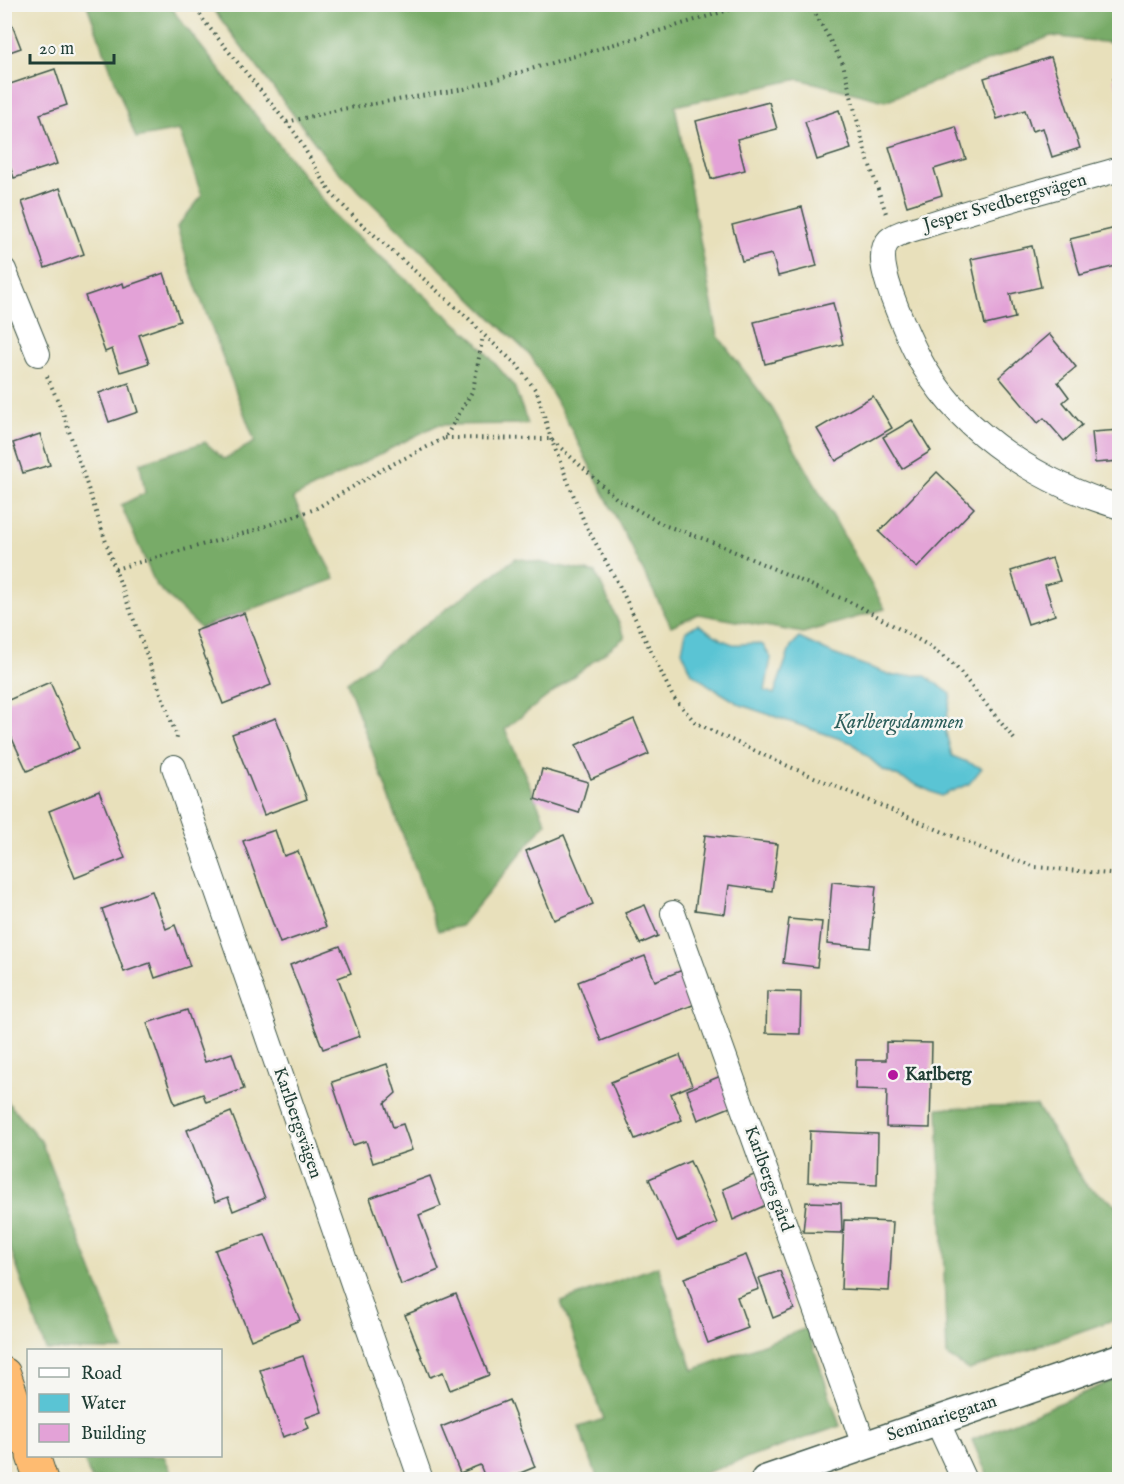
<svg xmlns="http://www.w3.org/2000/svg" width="1124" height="1484" font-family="'IM FELL English',serif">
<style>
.forest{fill:#78ab67;stroke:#4c744e;stroke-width:1.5}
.water{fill:#5ac4d4;stroke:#3c8084;stroke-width:1.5}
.building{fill:#e3a2d7}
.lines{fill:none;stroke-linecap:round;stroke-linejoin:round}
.minor-casing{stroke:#3d5548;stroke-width:26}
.tertiary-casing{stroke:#3d5548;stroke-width:31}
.trunk-casing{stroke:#3d5548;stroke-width:35}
.path{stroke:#3d5548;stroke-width:4;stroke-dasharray:1.5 4.5;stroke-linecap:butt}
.minor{stroke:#fff;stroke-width:24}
.tertiary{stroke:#fff;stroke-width:28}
.trunk{stroke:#febb71;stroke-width:33}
.poi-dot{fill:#b5179e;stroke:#f6f6f2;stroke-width:2}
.labels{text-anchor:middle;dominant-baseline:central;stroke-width:5;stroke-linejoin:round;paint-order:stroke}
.street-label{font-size:18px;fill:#1f3d34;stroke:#f6f6f2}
.poi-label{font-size:18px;font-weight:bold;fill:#1f3d34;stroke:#f6f6f2;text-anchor:start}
.water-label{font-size:20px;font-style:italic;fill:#2e5f5c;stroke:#f6f6f2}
</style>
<rect width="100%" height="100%" fill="#f6f6f2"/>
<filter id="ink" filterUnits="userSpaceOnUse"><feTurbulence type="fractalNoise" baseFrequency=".0167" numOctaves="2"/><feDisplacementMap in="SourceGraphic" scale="12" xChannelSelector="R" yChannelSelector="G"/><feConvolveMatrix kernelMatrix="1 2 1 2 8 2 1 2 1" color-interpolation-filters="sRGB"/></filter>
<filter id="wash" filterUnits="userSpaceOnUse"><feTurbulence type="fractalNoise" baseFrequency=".008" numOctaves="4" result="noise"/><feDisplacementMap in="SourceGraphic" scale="24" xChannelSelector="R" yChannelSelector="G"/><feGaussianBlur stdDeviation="1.35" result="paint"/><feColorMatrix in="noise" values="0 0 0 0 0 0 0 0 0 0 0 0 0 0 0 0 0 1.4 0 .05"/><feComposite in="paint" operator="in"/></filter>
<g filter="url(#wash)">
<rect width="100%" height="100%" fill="#e8e0bb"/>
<g class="forest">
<path d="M1119,4V44L1051,36L885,101L799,79L675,106L718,336L772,408L885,609L803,633L698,614L671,626L565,417L531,356L331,164L210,5Z"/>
<path d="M87,5H171L177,16L337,218L475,340L514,386L528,424L437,425L293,498L335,579L200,628L156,585L121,505L145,493L140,463L205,442L224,459L255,442L192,276L177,227L202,196L179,130L136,138Z"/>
<path d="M516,558L596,573L625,637L505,729L546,823L461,926L438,931L347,682Z"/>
<path d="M5,1099L41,1141L123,1350H46L5,1233Z"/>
<path d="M1037,1106L1085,1184L1119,1207V1318L969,1370L947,1356L938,1108Z"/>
<path d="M658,1266L693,1370L807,1328L840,1426L688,1479H598L579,1427L604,1419L561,1302Z"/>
<path d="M1119,1378V1479H989L972,1440Z"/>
<path d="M83,1456H164L174,1479H91Z"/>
</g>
<path class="water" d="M698,624C709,631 720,641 733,644C744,646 749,640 763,645L771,658L765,691L774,694L791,646L799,638L833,654L894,676L924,675L951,694L945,729L952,756L982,768L969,784L941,796L883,770L852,743L741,705L713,688L692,673L682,651L686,631Z"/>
<g id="blocks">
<g class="building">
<path d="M4,4L21,48L4,54Z"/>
<path d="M1051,57L1080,148L1052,157L1043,128L1032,131L1025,110L997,119L984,78Z"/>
<path d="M55,69L67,105L40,114L57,164L14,178L4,149V86Z"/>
<path d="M1120,76V93L1113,79Z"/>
<path d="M769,102L777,129L737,139L745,170L711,179L696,121Z"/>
<path d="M839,110L851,149L817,160L805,122Z"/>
<path d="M956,127L966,159L934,169L942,195L907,206L889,147Z"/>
<path d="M60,188L84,254L45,268L22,202Z"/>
<path d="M802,207L817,266L778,276L772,254L742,261L732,225Z"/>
<path d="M1120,227V265L1080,275L1070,239Z"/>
<path d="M1032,246L1041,287L1010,294L1015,318L985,325L971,259Z"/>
<path d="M164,273L180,321L139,335L149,363L120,372L112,349L105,352L85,296L123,283L124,287Z"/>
<path d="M833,303L843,344L765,364L754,322Z"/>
<path d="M1049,334L1076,367L1058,382L1069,397L1063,402L1082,425L1064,441L1044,418L1038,423L999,377Z"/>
<path d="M129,383L138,412L109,422L99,393Z"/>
<path d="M873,396L892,428L836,461L817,429Z"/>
<path d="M912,420L931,451L902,469L883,437Z"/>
<path d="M1120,430V461L1095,463L1092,432Z"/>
<path d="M40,434L50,465L23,473L13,443Z"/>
<path d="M937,472L974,508L917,568L879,532Z"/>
<path d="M1052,558L1060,581L1045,585L1055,615L1028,624L1011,571Z"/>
<path d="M244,613L271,685L223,704L195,631Z"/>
<path d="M50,682L79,748L27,771L4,721V702Z"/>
<path d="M276,718L307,799L264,815L232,734Z"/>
<path d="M634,719L649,754L591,779L576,745Z"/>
<path d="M542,769L588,782L579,813L535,799Z"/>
<path d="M99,791L125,858L75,878L49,811Z"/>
<path d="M275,830L284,856L298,851L326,927L280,943L243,841Z"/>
<path d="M564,835L593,904L554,920L526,851Z"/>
<path d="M705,835L778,844L772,891L729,885L725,914L695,910Z"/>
<path d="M832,882L876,886L870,948L827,944Z"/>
<path d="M152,891L166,929L175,925L190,966L155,978L150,963L124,972L102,909Z"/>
<path d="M645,905L658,936L640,944L625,913Z"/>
<path d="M789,919L822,922L817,967L783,963Z"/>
<path d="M340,946L351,973L338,978L360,1036L323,1049L290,965Z"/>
<path d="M645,956L655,981L685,969L698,1003L601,1041L578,982Z"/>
<path d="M767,991L801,992L800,1034L766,1033Z"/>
<path d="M187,1010L205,1062L232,1053L244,1089L206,1102L203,1094L175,1104L147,1023Z"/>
<path d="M886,1042L932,1043L930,1128L886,1127L887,1090L855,1089L856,1060H886Z"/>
<path d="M680,1055L692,1085L671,1094L682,1120L635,1139L611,1082Z"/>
<path d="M387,1064L396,1093L385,1103L393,1127L403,1124L412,1150L373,1163L366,1141L353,1145L332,1082Z"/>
<path d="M723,1075L733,1106L698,1120L687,1090Z"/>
<path d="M231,1112L265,1198L233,1211L228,1197L215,1202L187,1130Z"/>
<path d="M810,1131L878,1134L877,1185L808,1182Z"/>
<path d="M690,1161L717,1223L677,1241L649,1179Z"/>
<path d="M756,1174L766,1205L733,1220L723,1189Z"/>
<path d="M430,1176L441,1206L419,1215L439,1270L401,1285L370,1198Z"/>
<path d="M806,1202L841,1203L842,1233L803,1232Z"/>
<path d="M844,1220L893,1222L889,1291L841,1289Z"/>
<path d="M265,1234L300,1320L251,1340L215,1250Z"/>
<path d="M746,1255L759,1289L737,1297L748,1328L708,1343L684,1278Z"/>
<path d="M780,1271L794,1309L773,1318L759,1278Z"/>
<path d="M456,1294L489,1375L450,1390L443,1372L430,1377L405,1315Z"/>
<path d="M303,1356L322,1412L305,1418L309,1428L283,1437L260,1370Z"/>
<path d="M509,1400L535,1467L503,1480H486L480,1465L460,1473L441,1427Z"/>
</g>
</g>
</g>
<g filter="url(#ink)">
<use href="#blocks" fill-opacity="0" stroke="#3d5548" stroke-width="1.5"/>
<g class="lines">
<g class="minor-casing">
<g id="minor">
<path d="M1120,169C1055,188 990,204 927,225C916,229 898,232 889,240C876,253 887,281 892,296C901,320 911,345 924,367C966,437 1043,484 1120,507"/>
<path d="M4,270L38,354"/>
<path d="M174,767L421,1480"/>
<path d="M673,913L864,1445"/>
<path d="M937,1421L964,1480"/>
</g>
</g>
<g class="tertiary-casing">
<path id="tertiary" d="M765,1480L1120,1358"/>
</g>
<g class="trunk-casing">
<g id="trunk">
<path d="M4,1374L28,1443"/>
<path d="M33,1456L41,1480"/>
</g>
</g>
<g class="path">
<path d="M194,4L204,21L295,133L331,193L355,218L469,319L484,335L517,365L537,392L551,439L585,524L619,585L673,697L695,722L714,732L788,766L988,851L1036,867L1120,875"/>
<path d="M810,4L843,64L865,151L886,213"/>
<path d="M287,122L342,109L464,89L749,4"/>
<path d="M47,376L63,413L115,569L177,737L176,742"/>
<path d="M445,438L551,439L616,498L664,525L710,541L859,606L931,647L956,667L1014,739"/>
<path d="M115,569L252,531L315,509L383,469L445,438L473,390L483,336"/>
</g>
<use href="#minor" class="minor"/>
<use href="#tertiary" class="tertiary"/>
<use href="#trunk" class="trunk"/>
</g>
</g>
<circle class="poi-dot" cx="893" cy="1075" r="6"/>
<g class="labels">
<g class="street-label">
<text transform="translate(1005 203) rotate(-16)">Jesper Svedbergsvägen</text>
<text transform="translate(297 1123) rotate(71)">Karlbergsvägen</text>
<text transform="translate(768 1179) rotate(70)">Karlbergs gård</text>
<text transform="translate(942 1419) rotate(-18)">Seminariegatan</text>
</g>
<g class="poi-label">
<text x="905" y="1075">Karlberg</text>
</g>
<g class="water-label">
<text x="899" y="722">Karlbergsdammen</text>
</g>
</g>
<rect width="1124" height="1484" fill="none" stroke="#f6f6f2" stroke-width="24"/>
<rect x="27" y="1349" width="195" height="108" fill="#f6f6f2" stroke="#a0aca6" stroke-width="1.5"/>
<rect x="39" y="1368" width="30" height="9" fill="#ffffff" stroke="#a0aca6" stroke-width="1.5"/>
<text x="81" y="1379" font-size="18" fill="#1f3d34">Road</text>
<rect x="39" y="1394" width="30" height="18" fill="#5ac4d4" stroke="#a0aca6" stroke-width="1.5"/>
<text x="81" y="1409" font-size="18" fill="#1f3d34">Water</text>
<rect x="39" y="1424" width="30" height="18" fill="#e3a2d7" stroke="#a0aca6" stroke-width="1.5"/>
<text x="81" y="1439" font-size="18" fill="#1f3d34">Building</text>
<path d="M30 54v9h84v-9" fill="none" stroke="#1f3d34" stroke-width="3"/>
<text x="39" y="54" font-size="18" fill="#1f3d34" stroke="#f6f6f2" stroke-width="4.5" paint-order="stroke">20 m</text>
</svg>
